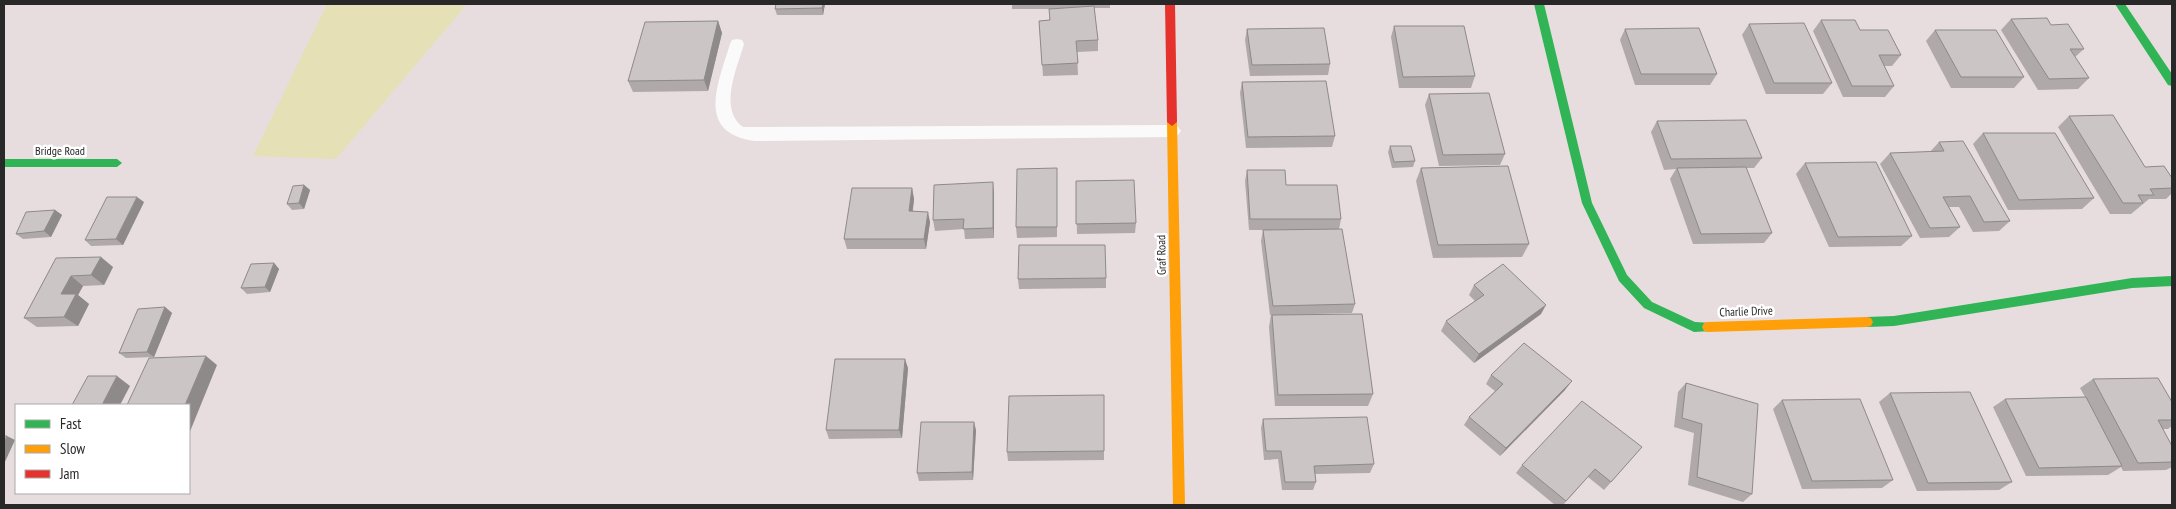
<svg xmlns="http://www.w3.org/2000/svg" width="2176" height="509" font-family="'PT Sans Narrow',sans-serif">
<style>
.green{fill:#e5e0b5}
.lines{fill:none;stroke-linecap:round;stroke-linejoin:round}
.lane{fill:#fbfafa;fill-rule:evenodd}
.fast{fill:#30b455;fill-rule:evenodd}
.slow{fill:#ff9f0a;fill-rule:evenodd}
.jam{fill:#e5322d;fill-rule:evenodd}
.wall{fill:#afa9a9}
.shaded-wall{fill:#8e8a8a}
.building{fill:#cbc5c5;stroke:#8e8a8a}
.labels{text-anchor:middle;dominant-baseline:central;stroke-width:5;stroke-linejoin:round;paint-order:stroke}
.street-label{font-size:12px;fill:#282828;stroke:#fff}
</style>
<rect width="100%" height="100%" fill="#e7ddde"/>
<path class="green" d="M327,4H467L336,159L253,156Z"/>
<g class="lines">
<path class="lane" d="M737,39L742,40L744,44C737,68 718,109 743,127L1173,125L1178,127L1181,131L1178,135L1173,137L755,141C695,133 718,84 730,44L732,40Z"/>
<g class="fast">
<path d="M1534,4H1544L1592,203L1627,275L1652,302L1695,322L1712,323L1714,327L1712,331L1694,332L1644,308L1619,281L1582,203Z"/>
<path d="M2115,4H2125L2172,74V86L2168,85Z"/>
<path d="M4,159H117L122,163L117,167H4Z"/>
<path d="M2172,276V286L2132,288L1894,326L1867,327L1863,326L1861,322L1863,318L1867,317L1894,316L2132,278Z"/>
</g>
<g class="slow">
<path d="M1172,118L1177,122L1185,505H1173L1167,122Z"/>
<path d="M1867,317L1871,318L1873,322L1871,326L1867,327L1708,332L1704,331L1702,327L1704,323L1708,322Z"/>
</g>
<path class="jam" d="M1165,4H1175L1177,122L1172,126L1167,122Z"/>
</g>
<g class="wall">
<path d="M825,4L823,15H777L775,9Z"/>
<path d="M1012,4H1110V8H1094L1098,40V51L1077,52L1078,75L1043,76L1039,21L1049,20L1053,9H1012Z"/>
<path d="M2011,19L2051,25L2084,49L2075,57L2089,78L2078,89L2038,90L2001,30Z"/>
<path d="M1821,20L1860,30L1901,55L1892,66H1884L1894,86L1885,97H1843L1813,31Z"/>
<path d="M718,21L722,33L708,91L633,92L628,81Z"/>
<path d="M1749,24L1832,83L1823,94H1766L1742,35Z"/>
<path d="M1394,26L1475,76L1471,88H1399L1391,37Z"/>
<path d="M1247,29L1330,64L1328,75L1250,76L1245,40Z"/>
<path d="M1625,29L1717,74L1710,85H1635L1620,40Z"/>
<path d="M1935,30L2024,77L2014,88H1951L1926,41Z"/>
<path d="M1242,82L1335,136L1332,147L1246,148L1240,93Z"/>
<path d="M1429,94L1505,154L1500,165L1439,166L1425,105Z"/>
<path d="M2069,116L2145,167L2172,178V193L2166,199H2149L2131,214H2110L2058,127Z"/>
<path d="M1657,121L1762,158L1754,168H1746L1772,233L1764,243L1693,244L1670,179L1676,169L1664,170L1651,132Z"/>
<path d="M1983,133L2094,198L2082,209L2008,210L1973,144Z"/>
<path d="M1939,142L2010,221L1999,231L1973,232L1959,207H1949L1960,227L1949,237L1920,238L1880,164L1890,153L1930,152Z"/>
<path d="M1390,146L1415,161L1413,167L1392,168L1388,152Z"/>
<path d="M1805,163L1912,236L1901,246L1829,247L1796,174Z"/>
<path d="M1057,168V237L1017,238L1016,227Z"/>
<path d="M1421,168L1529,244L1522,257L1433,258L1416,181Z"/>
<path d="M1247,170L1341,219L1339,229L1355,304L1352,313L1313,314L1373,394L1368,406H1275L1269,327L1271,315H1270L1261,241L1263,230H1299H1249L1245,181Z"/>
<path d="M1076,181L1136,223L1135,233L1077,234Z"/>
<path d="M304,185L310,190L304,209L292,210L287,204Z"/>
<path d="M912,188L914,199L913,211L930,222L926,249H847L844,239Z"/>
<path d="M994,193V238L965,239L964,229L935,231L933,220Z"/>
<path d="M144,202L123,245L91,246L85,240Z"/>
<path d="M55,210L62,215L51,237L23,239L16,234Z"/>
<path d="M56,258L113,267L104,285L83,286L78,295L89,304L78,326L37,327L24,318Z"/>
<path d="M274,263L279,269L270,292L247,294L241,288Z"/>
<path d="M1106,278V288L1019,289L1018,279Z"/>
<path d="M1474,285L1541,314L1474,363L1441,331L1446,321L1475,301L1469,295Z"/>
<path d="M165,307L172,313L154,357L126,358L119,353Z"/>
<path d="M908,368L902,438L829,439L826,430Z"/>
<path d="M1491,375L1565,390L1500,456L1464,425L1469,417L1495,391L1486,384Z"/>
<path d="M2093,379L2172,402V426L2168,429H2163L2172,446V467L2166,470L2123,471L2121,467L2108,475L2026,476L1993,407L2005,399L2085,397L2080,388Z"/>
<path d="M1686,383L1752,494L1743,502L1688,485L1694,433L1674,427L1678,392Z"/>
<path d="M1890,393L2012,482L1999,490L1917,491L1879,402Z"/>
<path d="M1782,400L1893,480L1882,488L1802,489L1773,409Z"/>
<path d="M1263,419L1374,464L1370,473L1315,474L1316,482L1313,490H1282L1278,459L1264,460L1261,428Z"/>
<path d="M976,430L973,480L919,481L917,473Z"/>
<path d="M1642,447L1604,490L1588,477L1563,505H1555L1516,473L1522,465Z"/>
<path d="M1104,451V460L1008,461L1007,452Z"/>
</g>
<g class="shaded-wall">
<path d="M823,4H825L823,15L822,8Z"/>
<path d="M718,21L722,33L708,91L704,80Z"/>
<path d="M993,182L994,193V238L993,228Z"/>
<path d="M304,185L310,190L304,209L299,203Z"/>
<path d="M912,188L914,199L911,222L909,211Z"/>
<path d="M137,197L144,202L123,245L116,239Z"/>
<path d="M55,210L62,215L51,237L44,231Z"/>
<path d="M928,212L930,222L926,249L924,239Z"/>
<path d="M101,257L113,267L104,285L91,275Z"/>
<path d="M274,263L279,269L270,292L265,287Z"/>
<path d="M71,276L83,286L78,295L89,304L78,326L64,317L61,294Z"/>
<path d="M1546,305L1541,314L1474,363L1479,354Z"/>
<path d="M165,307L172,313L154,357L147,352Z"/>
<path d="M206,356L217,365L189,434V405H185Z"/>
<path d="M905,359L908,368L902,438L899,430Z"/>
<path d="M117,376L130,386L120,405H102Z"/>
<path d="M1572,381L1565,390L1500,456L1506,448Z"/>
<path d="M974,422L976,430L973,480L972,472Z"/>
<path d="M7,436L15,440L4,464V442Z"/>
</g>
<g class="building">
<path d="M776,4H823L822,8L775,9Z"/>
<path d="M1094,6L1098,40L1076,41L1078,63L1042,65L1039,21L1050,20L1049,9Z"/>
<path d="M2047,18L2051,25L2068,24L2084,49H2070L2089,78L2049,79L2011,19Z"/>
<path d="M1821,20H1855L1860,30H1888L1901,55H1879L1894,86H1852Z"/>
<path d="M718,21L704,80L628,81L645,22Z"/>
<path d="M1804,23L1832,83H1774L1749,24Z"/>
<path d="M1394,26H1464L1475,76L1403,77Z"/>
<path d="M1324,28L1330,64L1252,65L1247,29Z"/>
<path d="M1699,28L1717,74H1641L1625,29Z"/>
<path d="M1935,30H1996L2024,77H1961Z"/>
<path d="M1326,81L1335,136L1248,137L1242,82Z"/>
<path d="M1489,93L1505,154L1443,155L1429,94Z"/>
<path d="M2113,115L2145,167L2164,166L2172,178V188L2150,189L2154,195H2138L2143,203H2123L2069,116Z"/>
<path d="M1746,120L1762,158L1671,159L1657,121Z"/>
<path d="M1983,133H2055L2094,198L2019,200Z"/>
<path d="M1963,141L2010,221L1984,222L1970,196L1943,197L1960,227L1930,228L1890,153L1944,151L1939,142Z"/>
<path d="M1390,146H1411L1415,161L1394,162Z"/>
<path d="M1876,162L1912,236L1838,237L1805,163Z"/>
<path d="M1508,166L1529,244L1438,245L1421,168Z"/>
<path d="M1746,167L1772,233L1701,234L1677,168Z"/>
<path d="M1057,168V227H1016L1017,169Z"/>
<path d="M1247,170H1285L1286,185H1337L1341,219H1250Z"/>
<path d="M1134,180L1136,223L1076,224V181Z"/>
<path d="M993,182V228L963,229L964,219L933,220L934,185Z"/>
<path d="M304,185L299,203L287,204L293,186Z"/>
<path d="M852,188H912L909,211L928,212L924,239H844Z"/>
<path d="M107,197H137L116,239L85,240Z"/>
<path d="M55,210L44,231L16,234L26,212Z"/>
<path d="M1342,229L1355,304L1273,306L1263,230Z"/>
<path d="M1019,245H1105L1106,278L1018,279Z"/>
<path d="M101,257L91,275L71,276L61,294H76L64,317L24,318L56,258Z"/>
<path d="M274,263L265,287L241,288L251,264Z"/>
<path d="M1503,264L1546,305L1479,354L1446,321L1484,295L1474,285Z"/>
<path d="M165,307L147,352L119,353L138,309Z"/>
<path d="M1362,314L1373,394L1278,395L1272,315Z"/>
<path d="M1524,343L1572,381L1506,448L1469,417L1503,384L1491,375Z"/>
<path d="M206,356L185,405H127L149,358Z"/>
<path d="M835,359H905L899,430H826Z"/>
<path d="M88,376H117L102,405H72Z"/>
<path d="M2158,378L2172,402V420H2158L2172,446V462L2138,463L2093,379Z"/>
<path d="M1686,383L1758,404L1752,494L1697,477L1702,424L1682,418Z"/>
<path d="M1970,392L2012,482L1928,483L1890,393Z"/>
<path d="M1104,395V451L1007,452L1009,396Z"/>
<path d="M2086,397L2122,466L2039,468L2005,399Z"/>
<path d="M1860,399L1893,480L1812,481L1782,400Z"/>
<path d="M1582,401L1642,447L1611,482L1595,469L1566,501L1522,465Z"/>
<path d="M1367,417L1374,464L1314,466L1316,482H1285L1281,451H1266L1263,419Z"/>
<path d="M921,422H974L972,472L917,473Z"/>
<path d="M4,436H7L4,442Z"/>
</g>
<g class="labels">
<g class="street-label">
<text x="60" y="150">Bridge Road</text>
<text transform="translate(1161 255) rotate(-91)">Graf Road</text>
<text transform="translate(1746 311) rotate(-2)">Charlie Drive</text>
</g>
</g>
<rect width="2176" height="509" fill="none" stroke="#282828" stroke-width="10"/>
<rect x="15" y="404" width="175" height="90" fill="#ffffff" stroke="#a9a9a9"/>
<rect x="25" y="420" width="25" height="8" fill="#30b455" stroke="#a9a9a9"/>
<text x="60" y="429" font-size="15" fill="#282828">Fast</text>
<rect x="25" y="445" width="25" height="8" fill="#ff9f0a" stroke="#a9a9a9"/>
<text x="60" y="454" font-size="15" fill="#282828">Slow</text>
<rect x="25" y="470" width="25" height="8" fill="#e5322d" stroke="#a9a9a9"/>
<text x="60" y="479" font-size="15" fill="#282828">Jam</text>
</svg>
